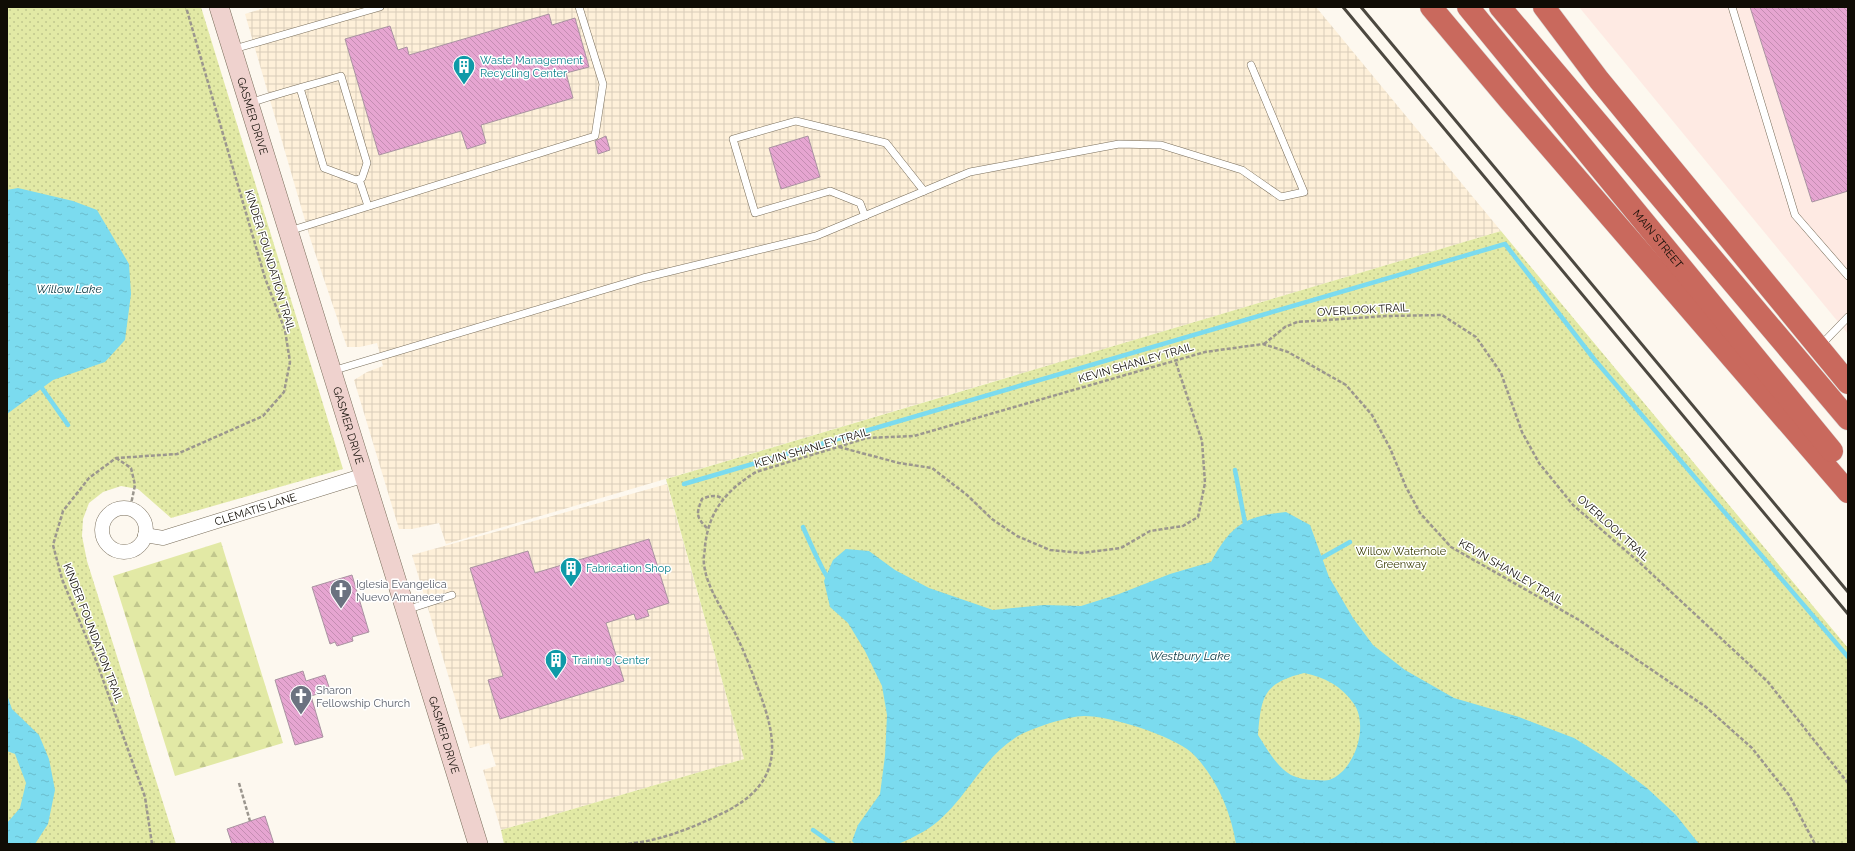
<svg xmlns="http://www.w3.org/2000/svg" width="1855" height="851" font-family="Raleway,sans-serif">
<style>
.commercial{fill:#feeae3}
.industrial{fill:url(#industrial-grid)}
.forest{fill:url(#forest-firs)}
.park{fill:url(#park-dots)}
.water{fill:url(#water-ripples);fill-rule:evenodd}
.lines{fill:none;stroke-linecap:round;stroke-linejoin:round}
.stream{stroke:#7bdbef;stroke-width:4.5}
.building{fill:url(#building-back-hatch);stroke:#a993a1}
.lane-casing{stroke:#796e5b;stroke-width:8}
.street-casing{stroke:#796e5b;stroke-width:15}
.secondary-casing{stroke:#796e5b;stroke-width:20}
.highway-casing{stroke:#d9d8d7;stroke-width:23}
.path{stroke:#9b968e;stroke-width:2.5;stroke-dasharray:4 2;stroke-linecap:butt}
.lane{stroke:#fff;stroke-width:7}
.street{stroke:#fff;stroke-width:14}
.secondary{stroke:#efd2ce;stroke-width:19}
.highway{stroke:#c9695d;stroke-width:22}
.rail{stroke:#4c4840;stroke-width:3}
.labels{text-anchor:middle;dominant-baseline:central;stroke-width:3;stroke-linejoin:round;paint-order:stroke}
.culture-label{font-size:11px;fill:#0d838f;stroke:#fff;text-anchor:start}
.street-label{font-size:11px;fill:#100c05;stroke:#fff}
.park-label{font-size:11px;fill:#3b3e03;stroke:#fff}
.worship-label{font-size:11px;fill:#5b616d;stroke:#fff;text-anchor:start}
.water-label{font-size:12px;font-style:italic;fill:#0c3a43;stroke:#fff}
</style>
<defs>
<pattern id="industrial-grid" width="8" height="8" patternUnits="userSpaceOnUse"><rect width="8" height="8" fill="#fef0d9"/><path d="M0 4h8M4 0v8" fill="none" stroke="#d9cdb9"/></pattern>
<pattern id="forest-firs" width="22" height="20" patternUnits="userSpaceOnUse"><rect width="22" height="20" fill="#e2e9a5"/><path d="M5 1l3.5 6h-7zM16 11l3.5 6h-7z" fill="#c1c78d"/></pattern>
<pattern id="park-dots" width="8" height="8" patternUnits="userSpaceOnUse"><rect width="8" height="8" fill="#e2e9a5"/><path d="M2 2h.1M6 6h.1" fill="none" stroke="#c1c78d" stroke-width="1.8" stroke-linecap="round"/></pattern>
<pattern id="water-ripples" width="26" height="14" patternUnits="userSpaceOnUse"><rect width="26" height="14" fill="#7bdbef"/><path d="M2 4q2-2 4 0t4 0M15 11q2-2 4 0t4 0" fill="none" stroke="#69bbcb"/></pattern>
<pattern id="building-back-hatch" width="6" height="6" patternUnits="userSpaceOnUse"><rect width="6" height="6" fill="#e6a5d1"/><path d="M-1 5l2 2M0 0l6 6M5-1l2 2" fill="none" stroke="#c48db2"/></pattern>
</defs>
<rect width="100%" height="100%" fill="#fdf8ef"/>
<path class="commercial" d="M1579,7H1848V334Z"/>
<g class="industrial">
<path d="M267,7H1316L1501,231L446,544L439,523L412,529H399L354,380L367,372L383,366L377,343L360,347H347L311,241L245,14Z"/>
<path d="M667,484L744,759L501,830L483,770L496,766L489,743L470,748L412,555Z"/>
</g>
<path class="forest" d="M221,542L283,743L175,776L113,576Z"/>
<g class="park">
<path d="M7,7H201L343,469L171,518L138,489L121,486L103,492L89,503L83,519L82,536L87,561L176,844H7Z"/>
<path d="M1501,231L1848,648V844H504L501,830L744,759L666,479Z"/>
</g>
<g class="water">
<path d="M18,188L73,201L97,210L129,264L131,294L125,340L105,362L53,380L7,414V190Z"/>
<path d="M1286,512L1310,525L1329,577L1353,618L1373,645L1405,670L1454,698L1519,717L1574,738L1611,761L1647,788L1676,815L1699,844H1236C1231,812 1216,776 1192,753C1172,735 1110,716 1084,716C1068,716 1028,729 1015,738C975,764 961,814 917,835C911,838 904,842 897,844C884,846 868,844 855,844L852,841L858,825L880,794L885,756L887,715L882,686L865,651L848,623L830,607L824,581L833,560L846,549L869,551L895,570L929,588L993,610L1044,605L1081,606L1119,594L1170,574L1211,562C1231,525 1245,516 1286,512ZM1304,673C1324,677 1342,686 1354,704C1369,726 1355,771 1329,780C1325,781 1319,780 1314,780C1307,780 1297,778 1291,775C1276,766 1267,749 1258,735C1261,696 1264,683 1304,673Z"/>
<path d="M7,695L12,709L39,735L49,759L55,790L48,824L35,844H7V823L20,808L26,783L15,754L7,751Z"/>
</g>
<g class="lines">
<g class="stream">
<path d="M38,385L42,388L68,425"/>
<path d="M1235,470L1246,528"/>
<path d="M684,484L1505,244L1594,359L1848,657"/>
<path d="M803,527C807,536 825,576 829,579"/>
<path d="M1318,560L1350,542"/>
<path d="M813,830L833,844"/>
</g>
</g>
<g class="building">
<path d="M1750,7H1848V191L1812,202Z"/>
<path d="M549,14L552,25L575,18L589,67L566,73L573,98L481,125L486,143L467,149L461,131L379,155L345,39L390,26L398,50L407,47L409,55Z"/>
<path d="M606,136L610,150L598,154L595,141Z"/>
<path d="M808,136L820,177L781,189L769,148Z"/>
<path d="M649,539L669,603L647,610L649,616L636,620L634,614L606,623L624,681L500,719L488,680L503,676L470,568L528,551L535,573Z"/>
<path d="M352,575L369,632L352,637L353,641L337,646L335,642L330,644L312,587Z"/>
<path d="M303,671L306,681L325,675L330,690L311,696L323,737L295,745L275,680Z"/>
<path d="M265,816L274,844H232L227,829Z"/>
</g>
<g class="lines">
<g class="lane-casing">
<g id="lane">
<path d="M1732,7L1795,215L1848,276"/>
<path d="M234,49L380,7"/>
<path d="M250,103C280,93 311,85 341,76L367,163L362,178L356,180L324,168L300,88"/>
<path d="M359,179L368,206"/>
<path d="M865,216L860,203L830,191L755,213L733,139L796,121L886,143L924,191"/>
<path d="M289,231L595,136L603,84L579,7"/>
<path d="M1820,346L1848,317"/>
<path d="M332,371L643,278L816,236L970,172L1119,144L1161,145L1242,170L1281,197L1304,192L1251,65"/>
<path d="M406,610L452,595"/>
</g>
</g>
<g class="street-casing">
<g id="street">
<circle cx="124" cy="530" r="22"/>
<path id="s1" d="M145,535L163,538L365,475"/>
</g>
</g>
<g class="secondary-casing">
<g id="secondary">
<path id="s2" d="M219,7L478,844"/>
</g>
</g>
<g class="highway-casing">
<g id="highway">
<path d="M1431,7L1510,101L1848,492"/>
<path id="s3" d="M1468,7L1832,451"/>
<path d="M1500,7L1848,419"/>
<path d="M1544,7L1599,80L1848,383"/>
</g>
</g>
<g class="path">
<path d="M1264,344L1285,327L1297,322L1386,316L1442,315L1476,337L1501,373L1522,432L1539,463L1573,505L1640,563L1768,682L1848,783"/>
<path d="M839,447L899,463L932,468L967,495L992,519L1017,536L1050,550L1082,553L1121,548L1150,531L1183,526L1198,517L1205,483L1202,441L1175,360"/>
<path d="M116,458L131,468L135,485L130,509"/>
<path d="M707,528C696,517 696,514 702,499C709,496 716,494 723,499"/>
<path d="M239,783L250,821"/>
<path d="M152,844L145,797L97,663L62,579L53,545L63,511L89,478L116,458L177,454L263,416L284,392L290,362L285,330L265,278L186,7"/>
<path d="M628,844C663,840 692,828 723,813C784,783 779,742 757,686C751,669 744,651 736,635C725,612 707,590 704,564C703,558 705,551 705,546C709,510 727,490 756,472L867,438L914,436L1205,352L1263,344L1288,352L1346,385L1372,415L1390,448L1406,487L1420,513L1451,547L1579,620L1706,707L1752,748L1789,795L1815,844"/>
</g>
<use href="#lane" class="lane"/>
<use href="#street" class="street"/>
<use href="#secondary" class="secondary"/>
<use href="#highway" class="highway"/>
<g class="rail">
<path d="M1343,7L1848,614"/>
<path d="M1361,7L1848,592"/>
</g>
</g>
<defs>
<g id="building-pin" transform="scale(1.15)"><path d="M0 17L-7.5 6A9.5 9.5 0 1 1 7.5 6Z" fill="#0f9aa8" stroke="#fff"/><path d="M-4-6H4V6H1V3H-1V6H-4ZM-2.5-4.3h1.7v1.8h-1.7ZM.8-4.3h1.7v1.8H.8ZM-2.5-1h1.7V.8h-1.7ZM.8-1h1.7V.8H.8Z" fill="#fff"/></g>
<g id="church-pin" transform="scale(1.15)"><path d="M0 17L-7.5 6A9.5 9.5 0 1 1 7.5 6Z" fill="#6b7280" stroke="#fff"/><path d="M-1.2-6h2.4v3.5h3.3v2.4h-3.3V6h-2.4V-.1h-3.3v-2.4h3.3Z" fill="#fff"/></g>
</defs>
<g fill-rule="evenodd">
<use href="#building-pin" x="464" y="66"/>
<use href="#building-pin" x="571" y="568"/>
<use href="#church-pin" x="341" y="590"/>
<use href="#building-pin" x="556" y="660"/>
<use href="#church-pin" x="301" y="696"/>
</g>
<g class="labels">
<g class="culture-label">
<text x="480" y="60">Waste Management<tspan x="480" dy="13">Recycling Center</tspan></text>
<text x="586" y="568">Fabrication Shop</text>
<text x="572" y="660">Training Center</text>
</g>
<g class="street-label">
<text stroke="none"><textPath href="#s2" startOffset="114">GASMER DRIVE</textPath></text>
<text stroke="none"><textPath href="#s3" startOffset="300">MAIN STREET</textPath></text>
<text transform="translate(270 261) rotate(73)">KINDER FOUNDATION TRAIL</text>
<text transform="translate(1363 310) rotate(-3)">OVERLOOK TRAIL</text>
<text transform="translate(1136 363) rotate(-16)">KEVIN SHANLEY TRAIL</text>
<text stroke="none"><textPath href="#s2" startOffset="438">GASMER DRIVE</textPath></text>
<text transform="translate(812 448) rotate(-16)">KEVIN SHANLEY TRAIL</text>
<text stroke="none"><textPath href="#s1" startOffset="115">CLEMATIS LANE</textPath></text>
<text transform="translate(1613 528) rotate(42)">OVERLOOK TRAIL</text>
<text transform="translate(1511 572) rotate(30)">KEVIN SHANLEY TRAIL</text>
<text transform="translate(93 633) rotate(69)">KINDER FOUNDATION TRAIL</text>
<text stroke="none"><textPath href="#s2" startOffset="762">GASMER DRIVE</textPath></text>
</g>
<g class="park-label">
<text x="1401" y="551">Willow Waterhole<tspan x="1401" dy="13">Greenway</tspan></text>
</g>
<g class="worship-label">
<text x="356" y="584">Iglesia Evangelica<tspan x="356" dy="13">Nuevo Amanecer</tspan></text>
<text x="316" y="690">Sharon<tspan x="316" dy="13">Fellowship Church</tspan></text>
</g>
<g class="water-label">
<text x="69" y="289">Willow Lake</text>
<text x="1190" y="656">Westbury Lake</text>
</g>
</g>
<rect width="1855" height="851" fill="none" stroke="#100c05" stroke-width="16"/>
</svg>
